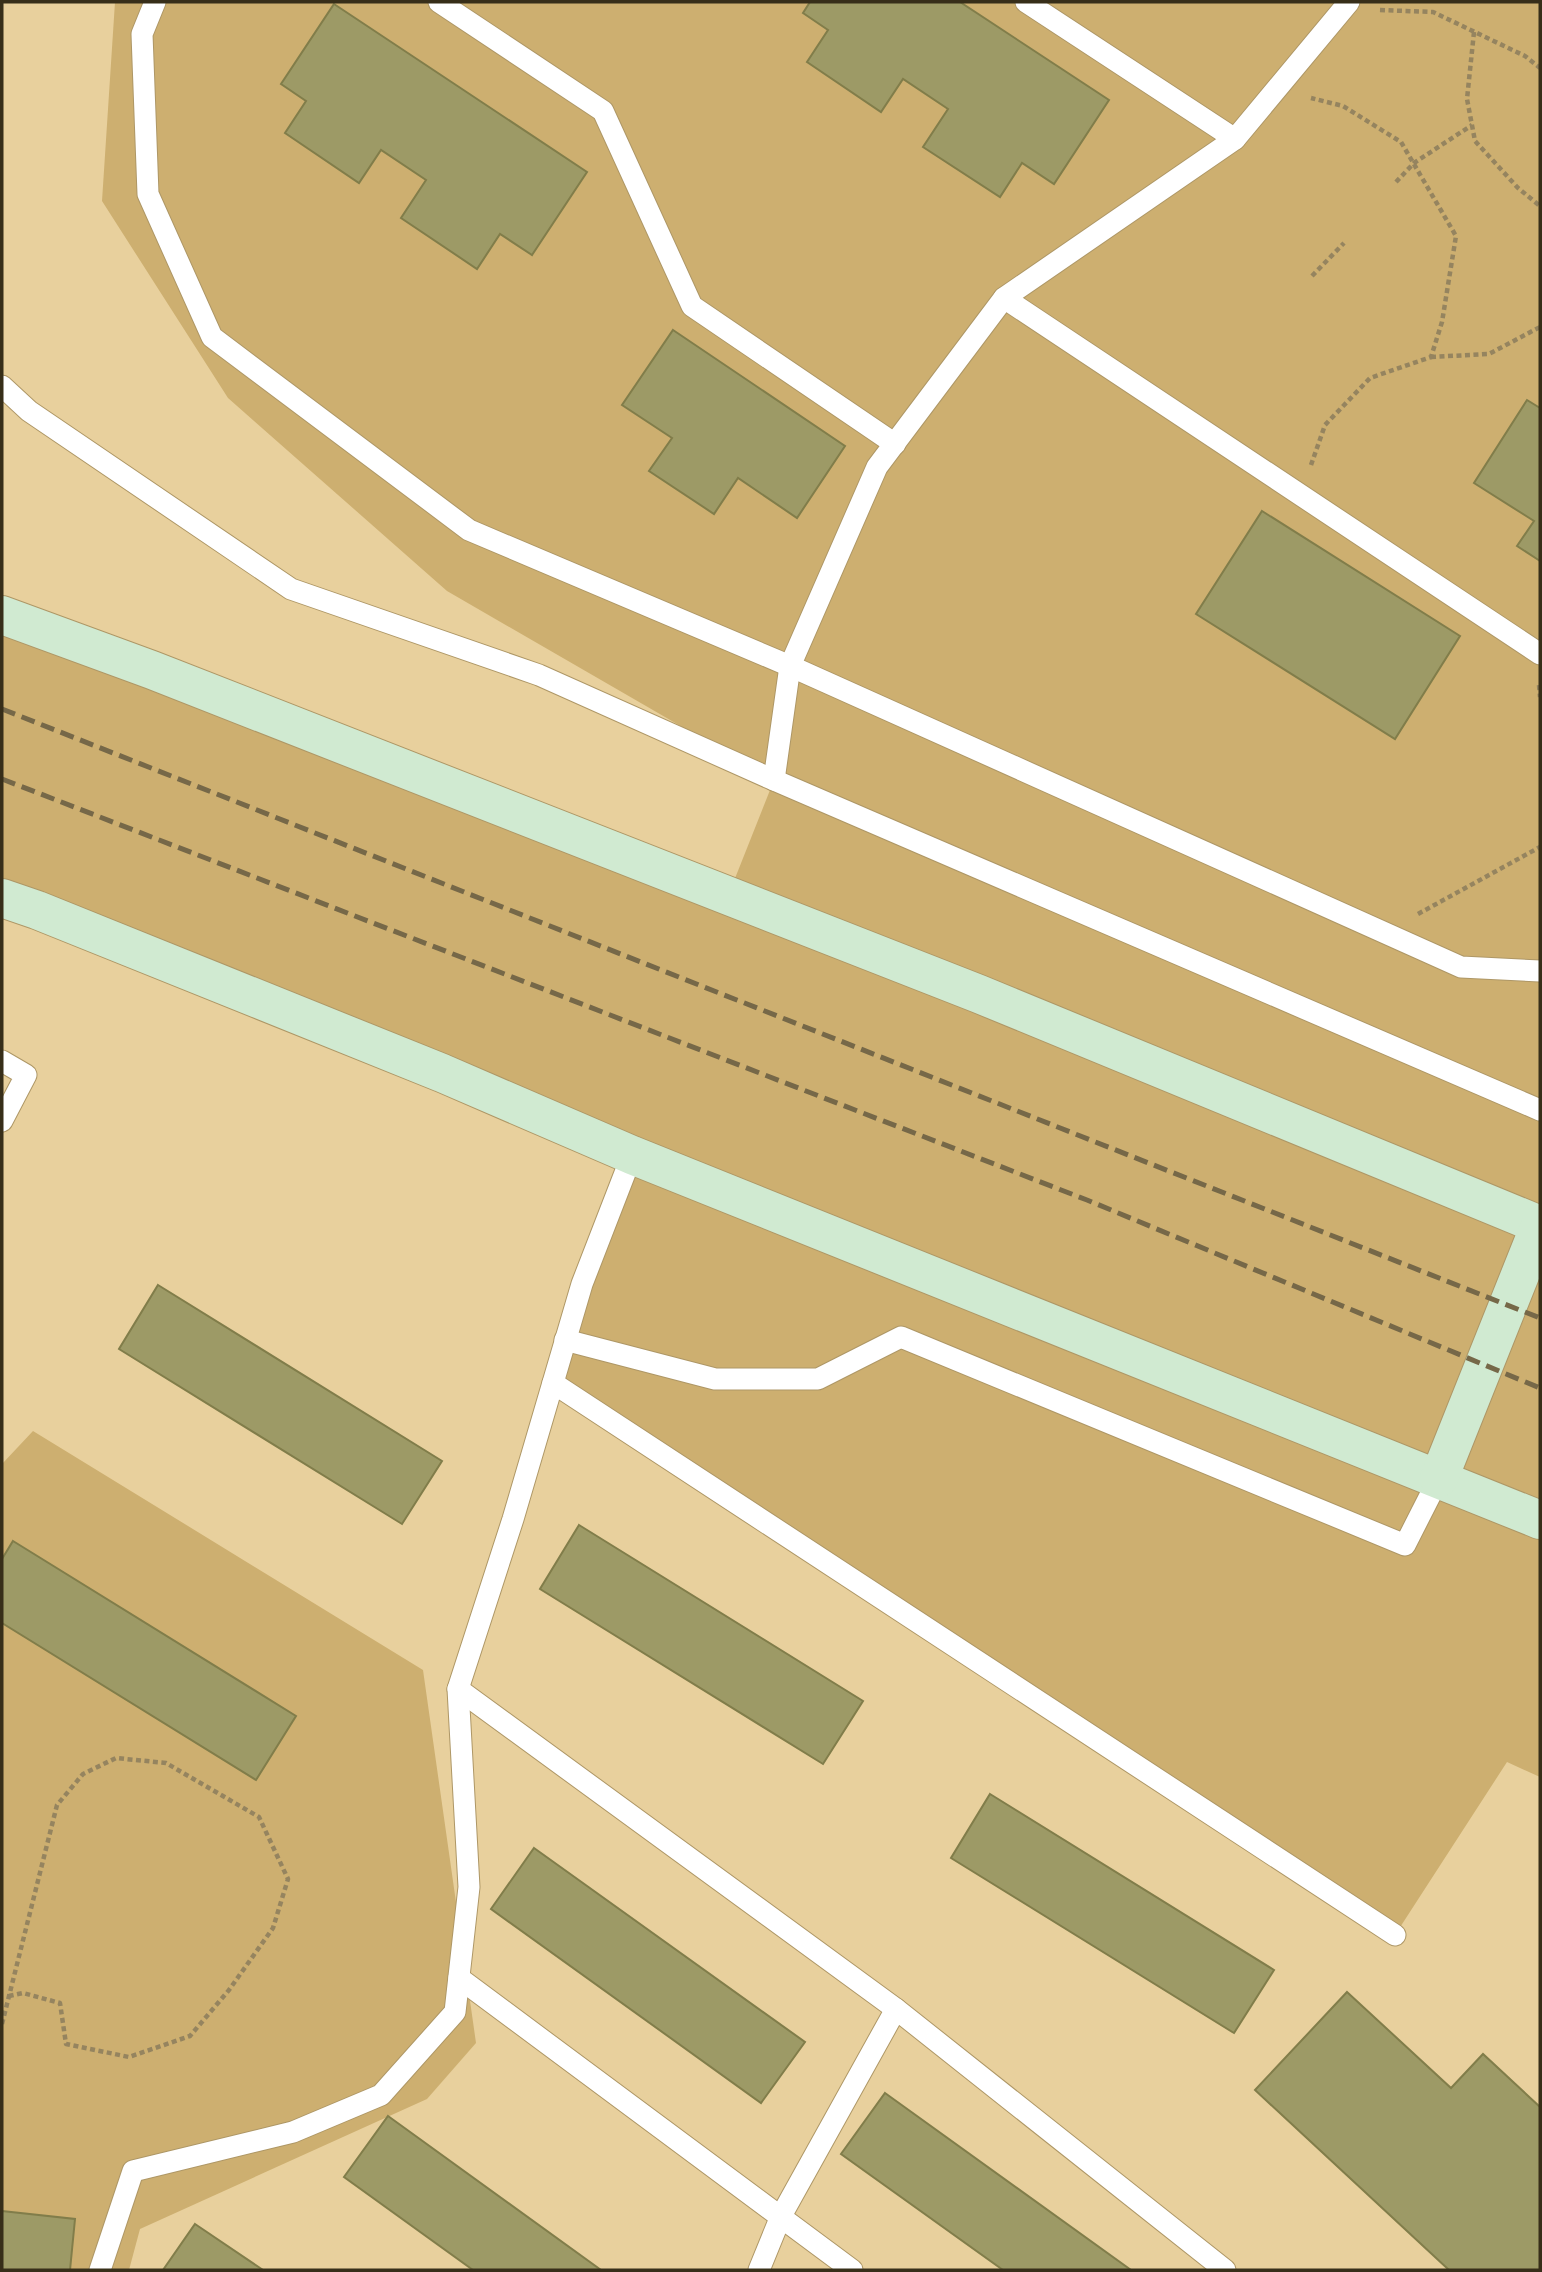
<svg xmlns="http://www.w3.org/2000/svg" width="1542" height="2272" font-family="Cabin,sans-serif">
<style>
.green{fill:#cdaf70}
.building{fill:#9d9a66;stroke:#817d4a;stroke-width:2}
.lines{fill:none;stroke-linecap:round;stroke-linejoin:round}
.lane-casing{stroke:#ae9766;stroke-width:23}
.secondary-casing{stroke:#ae9766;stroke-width:40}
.path{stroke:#95845f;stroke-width:4.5;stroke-dasharray:5 3.5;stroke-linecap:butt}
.lane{stroke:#fff;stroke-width:21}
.secondary{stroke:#d0ead1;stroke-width:38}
.rail{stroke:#766848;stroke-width:5;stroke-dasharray:14 7;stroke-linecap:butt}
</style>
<rect width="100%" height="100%" fill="#e8d09d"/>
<g class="green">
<path d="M115,2H1540V1777L1507,1762L1395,1935L553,1383L632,1155L2,898V615L728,896L774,780L447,591L228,398L102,201Z"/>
<path d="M33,1431L423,1670L476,2043L427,2099L140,2229L129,2270H2V1464Z"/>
</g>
<g class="building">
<path d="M810,2H960L1109,100L1054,184L1022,163L1000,197L923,147L948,109L903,79L881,112L807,62L828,30L803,13Z"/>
<path d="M334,4L587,172L532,255L500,234L477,269L401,218L426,180L381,150L359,183L285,133L306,101L281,84Z"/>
<path d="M673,330L845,446L797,518L738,478L714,514L649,471L672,438L622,405Z"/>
<path d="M1527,400L1540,408V561L1517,546L1534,521L1474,483Z"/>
<path d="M1262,511L1460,636L1395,739L1196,614Z"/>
<path d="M158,1285L442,1461L402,1524L119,1349Z"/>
<path d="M579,1525L863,1701L823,1764L540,1589Z"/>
<path d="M13,1541L296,1716L256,1780L2,1623V1559Z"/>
<path d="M990,1794L1274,1970L1234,2033L951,1858Z"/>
<path d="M534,1848L805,2042L761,2103L491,1909Z"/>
<path d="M1347,1992L1451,2088L1483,2054L1540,2107V2270H1449L1255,2090Z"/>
<path d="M885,2093L1131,2270H1003L841,2154Z"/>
<path d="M388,2116L601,2270H473L344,2177Z"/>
<path d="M2,2211L75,2219L70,2270H2Z"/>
<path d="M195,2224L263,2270H163Z"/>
</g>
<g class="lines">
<g class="lane-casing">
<g id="lane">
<path d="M155,2L142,34L148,194L212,337L469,530L790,666L1461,967L1540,971"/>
<path d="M439,2L603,111L692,306L895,444"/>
<path d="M1026,2L1235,139"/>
<path d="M1004,298L1540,654"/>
<path d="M2,386L29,411L291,589L539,675L774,780L1540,1110"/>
<path d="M774,780L790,666L877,467L1004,298L1235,139L1349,2"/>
<path d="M2,1061L26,1075L2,1121"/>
<path d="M565,1340L715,1379H818L901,1337L1405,1545L1439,1478"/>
<path d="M553,1383L1395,1935"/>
<path d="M458,1689L896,2009L1225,2270"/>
<path d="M459,1978L852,2270"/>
<path d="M100,2270L133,2171L293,2132L381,2095L455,2012L469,1887L458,1689L513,1519L582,1284L632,1155"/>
<path d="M759,2270L781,2216L896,2009"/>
</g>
</g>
<g class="secondary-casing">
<g id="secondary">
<path d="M2,615L152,670L979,994L1540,1225"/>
<path d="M2,898L37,910L442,1073L632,1155L1540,1520"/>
<path d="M1439,1478L1540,1225"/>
</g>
</g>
<g class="path">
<path d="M1380,10L1433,12L1525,56L1540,68"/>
<path d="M1474,32L1467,99L1475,141L1518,188L1540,206"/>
<path d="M1396,182L1414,163L1472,125"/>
<path d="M1312,276L1344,243"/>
<path d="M1431,357L1489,354L1540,327"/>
<path d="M1311,465L1325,425L1370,378L1431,357L1442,322L1456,236L1401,142L1343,106L1311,98"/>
<path d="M1539,685L1540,697"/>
<path d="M1418,914L1540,847"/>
<path d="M2,2024L57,1805L83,1774L116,1758L166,1763L259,1817L288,1879L273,1928L229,1990L190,2036L129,2057L66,2044L60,2003L23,1993L9,1996"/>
</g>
<use href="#lane" class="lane"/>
<use href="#secondary" class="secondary"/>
<g class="rail">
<path d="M2,709L1540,1318"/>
<path d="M2,779L1087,1200L1540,1388"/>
</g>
</g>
<rect width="1542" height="2272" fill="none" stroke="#372e19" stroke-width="7"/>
</svg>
